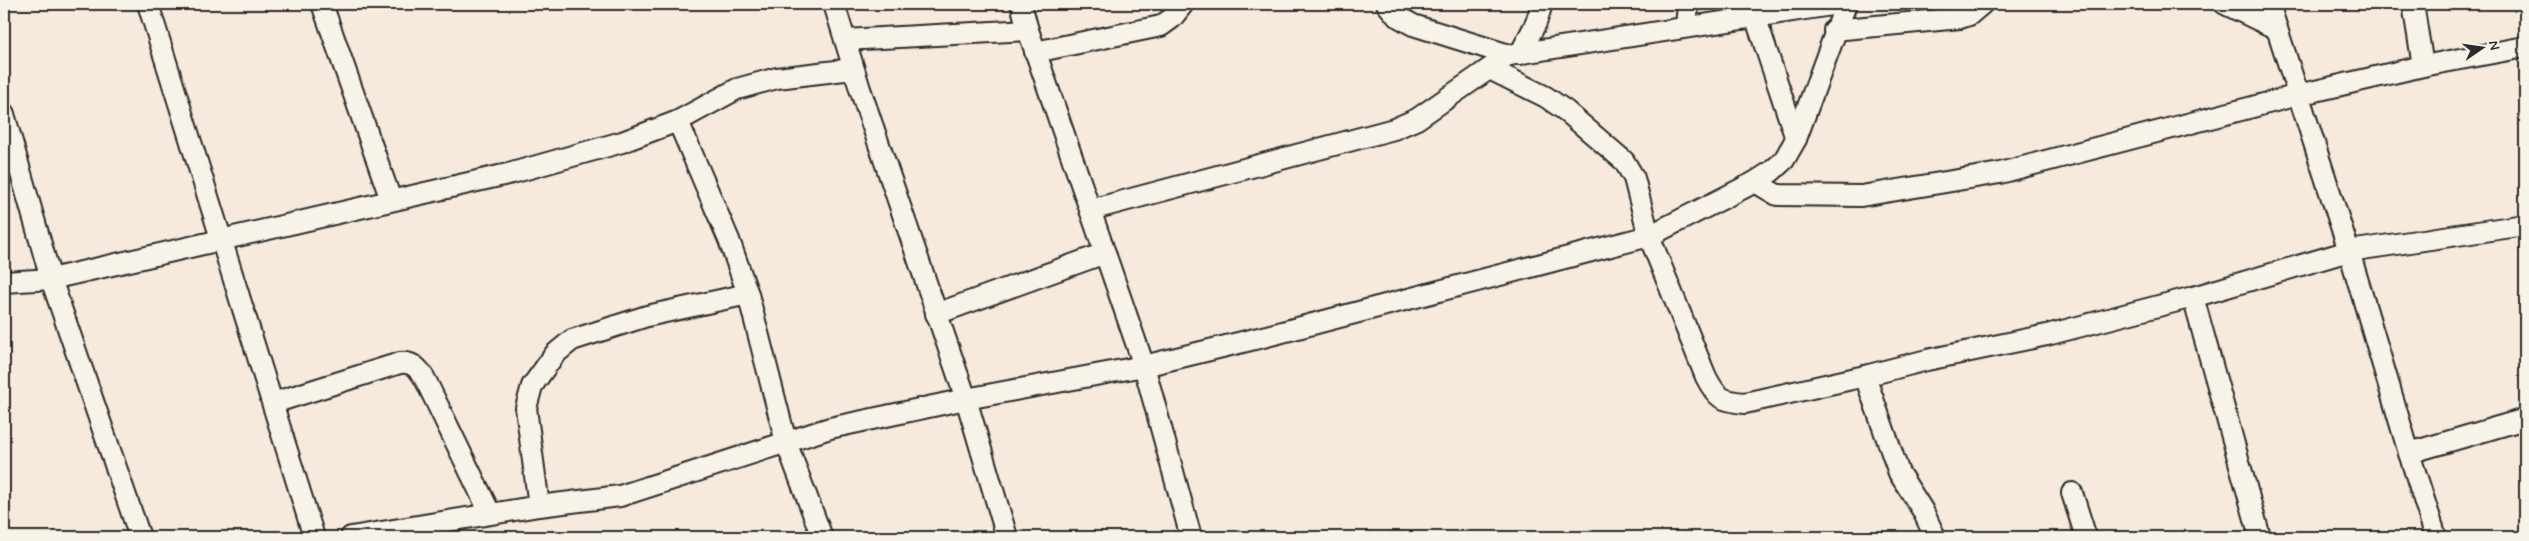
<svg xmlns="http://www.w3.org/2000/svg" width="2529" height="541" font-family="Mynerve,sans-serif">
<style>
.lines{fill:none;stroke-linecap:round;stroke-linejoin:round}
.minor-casing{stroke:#2b2b2b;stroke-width:24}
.minor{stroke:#f7f3e8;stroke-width:20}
</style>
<rect width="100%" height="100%" fill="#f7e9db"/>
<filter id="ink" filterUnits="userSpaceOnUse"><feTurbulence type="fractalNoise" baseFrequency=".02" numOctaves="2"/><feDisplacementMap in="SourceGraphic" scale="10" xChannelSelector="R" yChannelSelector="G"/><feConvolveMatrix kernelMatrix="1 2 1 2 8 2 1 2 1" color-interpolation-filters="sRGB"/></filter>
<g filter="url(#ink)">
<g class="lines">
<g class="minor-casing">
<g id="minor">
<path d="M148,4L314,537"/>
<path d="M322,4L391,200"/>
<path d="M834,4L860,89L966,399L1007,537"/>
<path d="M1021,4L1028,30L1144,366L1191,537"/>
<path d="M1387,4L1397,16L1413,25L1509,55"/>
<path d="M1751,4L1796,139"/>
<path d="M2225,4L2277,29"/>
<path d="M2269,4L2349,251L2409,453L2436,537"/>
<path d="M2413,4L2423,66"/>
<path d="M1686,27L1688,4"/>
<path d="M1834,30L1960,18L1969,15L1982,4"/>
<path d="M845,40L1028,30"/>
<path d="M1035,52L1161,26L1172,18L1183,4"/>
<path d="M1520,54L1536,23L1542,4"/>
<path d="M1490,69L1546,97L1566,111L1624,161L1634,178L1649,236L1706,377C1717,398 1721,401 1745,403L1865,376L1927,360L2047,335L2193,297L2349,251L2525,225"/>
<path d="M4,114L51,279L140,537"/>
<path d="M678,121L729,240L748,294L786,442L822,537"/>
<path d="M1755,182L1777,195L1861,196L2000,173L2298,95L2423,66L2525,47"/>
<path d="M1090,210L1394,129L1417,119L1509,55L1838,4"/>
<path d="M4,282L51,279L512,173L622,142L678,121L737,89L777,78L853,69"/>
<path d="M2193,297L2260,537"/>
<path d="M936,314L1105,253"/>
<path d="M1865,376L1899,473L1923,511L1935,537"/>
<path d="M273,403L400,363C414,361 421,371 427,383L490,513"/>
<path d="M2409,453L2525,419"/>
<path d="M2072,493L2086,537"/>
<path d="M539,506L526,408L532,386L555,354L572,340L647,316L748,294"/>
<path d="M351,537L539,506L620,496L830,428L966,399L1144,366L1263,337L1649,236L1755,182L1772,171L1784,160L1796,139L1846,4"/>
</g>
</g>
<use href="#minor" class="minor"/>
</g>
</g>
<rect width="2529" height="541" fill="none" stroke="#f7f3e8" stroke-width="20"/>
<rect x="10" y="10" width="2509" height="521" fill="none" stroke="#2b2b2b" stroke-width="2" filter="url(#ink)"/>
<g transform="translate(2482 48) rotate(77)" stroke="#f7f3e8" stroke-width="4" paint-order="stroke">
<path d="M0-4L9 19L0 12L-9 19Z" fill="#2b2b2b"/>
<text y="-8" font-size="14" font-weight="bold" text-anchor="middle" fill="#2b2b2b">N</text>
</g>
</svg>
